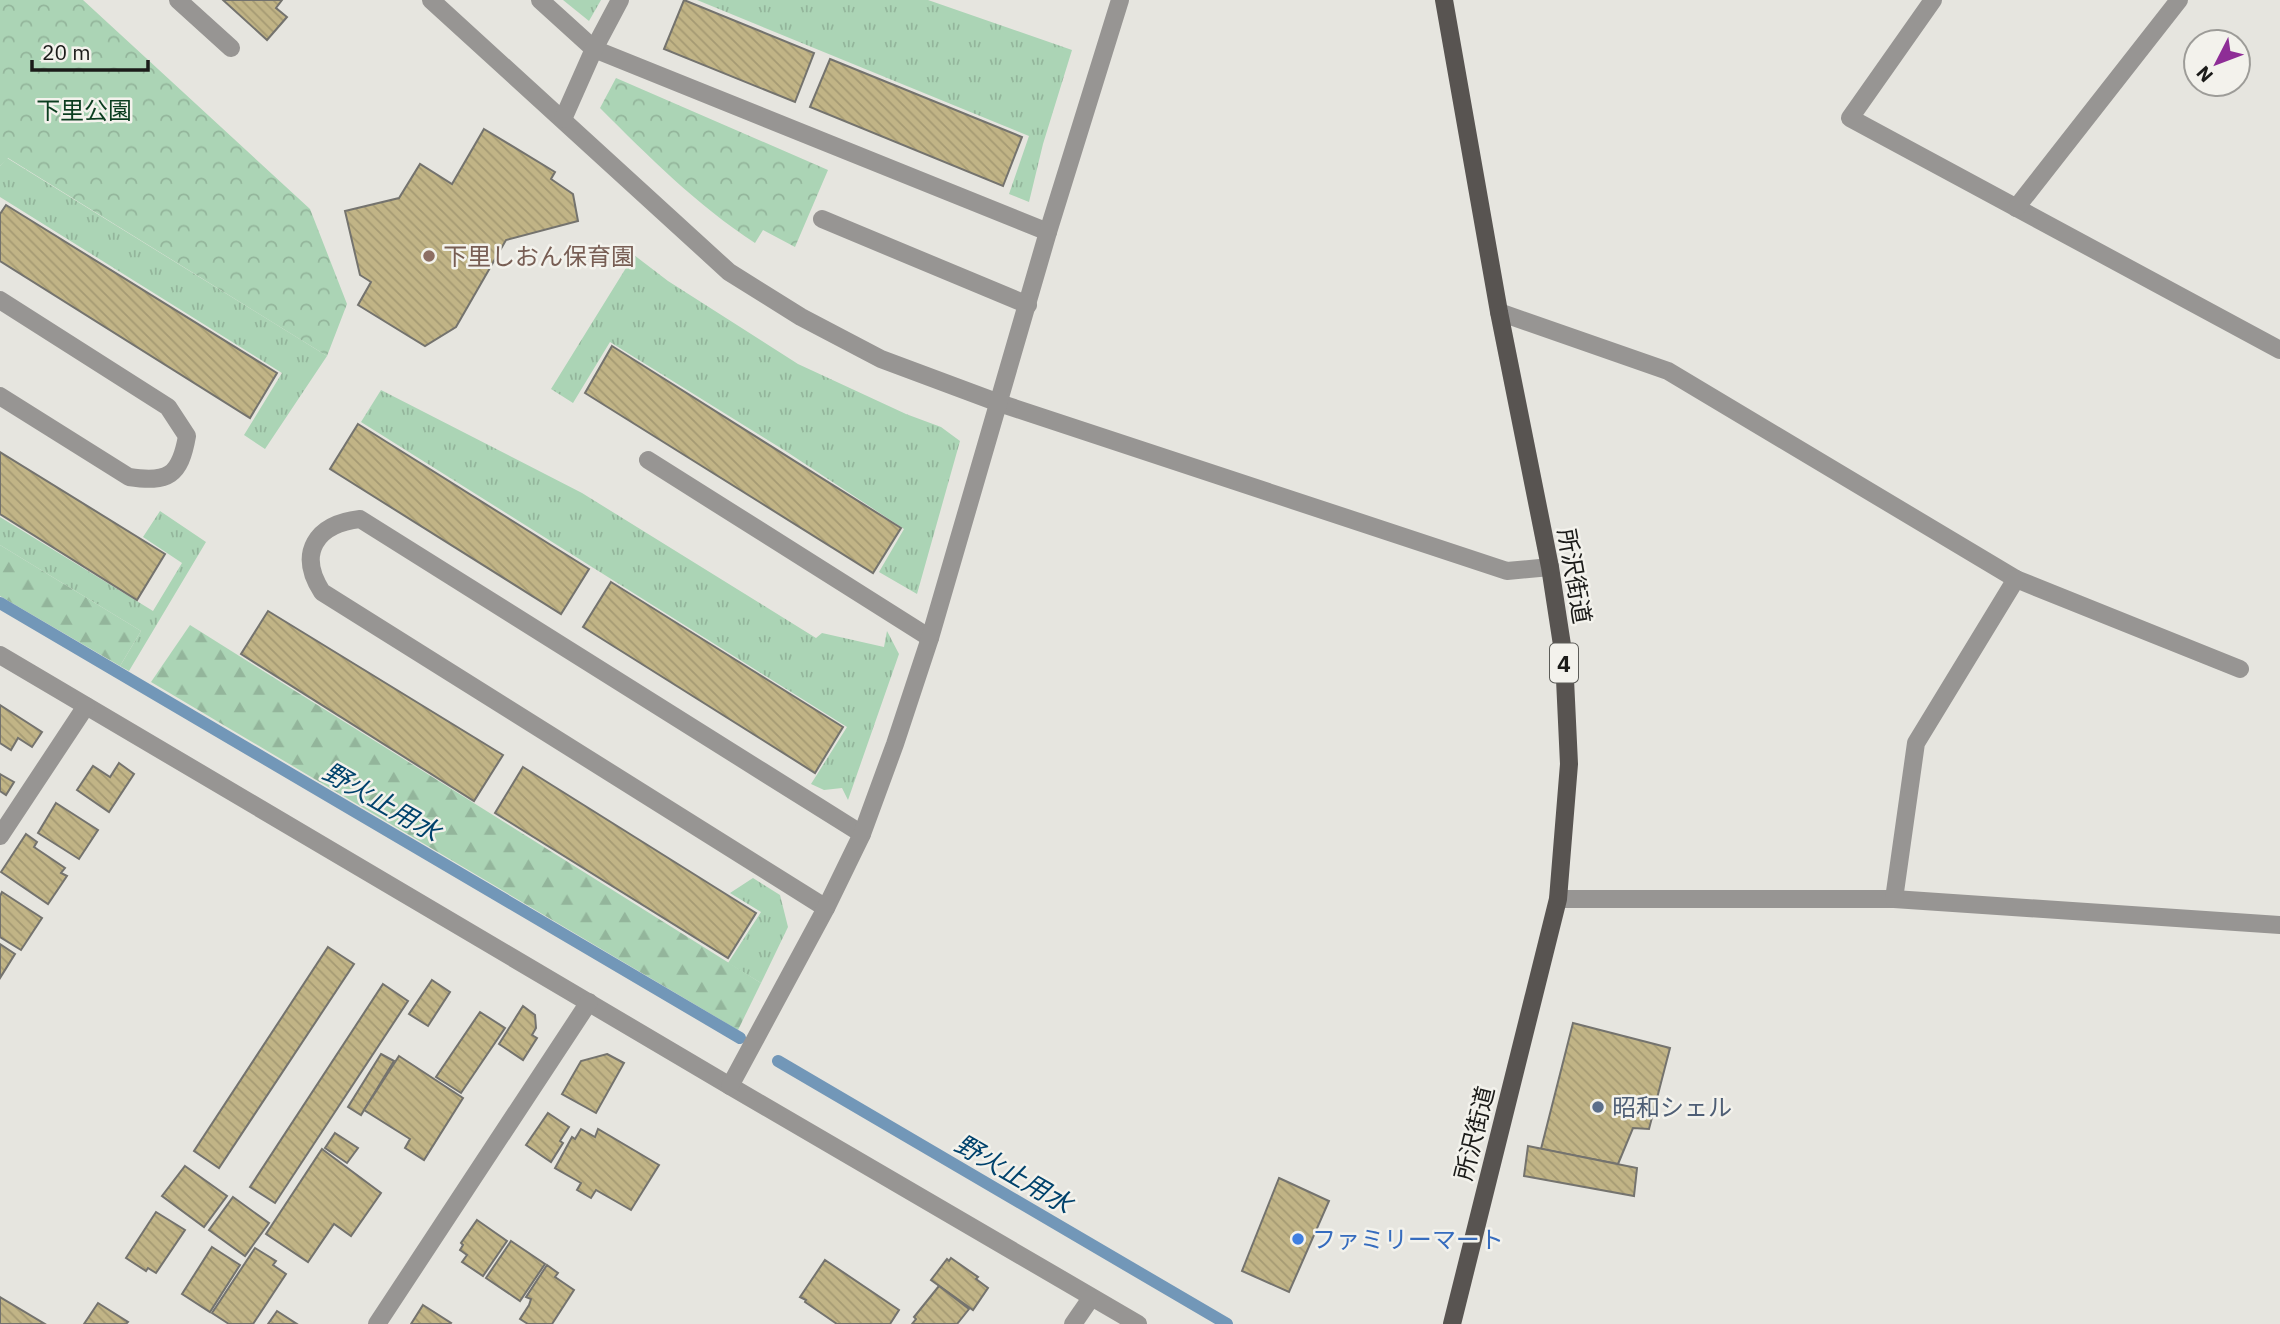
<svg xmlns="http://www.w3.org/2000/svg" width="2280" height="1324" font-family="'IBM Plex Sans','Noto Sans JP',sans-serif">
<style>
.grass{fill:url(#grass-tufts)}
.forest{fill:url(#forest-firs)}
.park{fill:url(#park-crowns)}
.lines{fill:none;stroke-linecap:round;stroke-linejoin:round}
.stream{stroke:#7297b8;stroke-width:12}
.building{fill:url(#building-back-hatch);stroke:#74736e;stroke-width:2}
.minor{stroke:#979593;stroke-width:18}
.major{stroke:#585451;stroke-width:18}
.education-dot{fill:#8d6e63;stroke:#f3f2ec;stroke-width:2.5}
.service-dot{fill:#5c6f8a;stroke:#f3f2ec;stroke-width:2.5}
.shop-dot{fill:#3f7fe0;stroke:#f3f2ec;stroke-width:2.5}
.labels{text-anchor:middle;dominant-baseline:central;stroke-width:5;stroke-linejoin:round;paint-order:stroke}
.shield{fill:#f3f2ec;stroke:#5c5c58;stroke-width:2}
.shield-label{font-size:23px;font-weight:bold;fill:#1b1b19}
.park-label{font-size:24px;fill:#0b3d1f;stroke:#f3f2ec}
.education-label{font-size:24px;fill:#785e54;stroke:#f3f2ec;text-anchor:start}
.street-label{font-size:24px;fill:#1b1b19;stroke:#f3f2ec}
.service-label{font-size:24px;fill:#4e5e75;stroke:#f3f2ec;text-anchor:start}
.shop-label{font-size:24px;fill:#366cbe;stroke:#f3f2ec;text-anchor:start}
.water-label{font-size:26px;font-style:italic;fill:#00426c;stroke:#f3f2ec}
</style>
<defs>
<pattern id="grass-tufts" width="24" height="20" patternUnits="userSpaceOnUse" patternTransform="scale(1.75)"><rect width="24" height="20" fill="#abd4b5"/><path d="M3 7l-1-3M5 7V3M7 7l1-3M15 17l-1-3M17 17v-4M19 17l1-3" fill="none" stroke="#93b59b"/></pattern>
<pattern id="forest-firs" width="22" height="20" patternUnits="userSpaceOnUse" patternTransform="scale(1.75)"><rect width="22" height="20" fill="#abd4b5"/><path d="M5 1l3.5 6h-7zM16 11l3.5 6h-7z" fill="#93b59b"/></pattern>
<pattern id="park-crowns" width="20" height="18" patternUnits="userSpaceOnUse" patternTransform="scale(1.75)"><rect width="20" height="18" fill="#abd4b5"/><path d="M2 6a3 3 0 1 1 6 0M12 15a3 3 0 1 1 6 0" fill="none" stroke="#93b59b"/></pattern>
<pattern id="building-back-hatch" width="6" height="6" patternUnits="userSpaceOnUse" patternTransform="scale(1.75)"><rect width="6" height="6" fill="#c1b486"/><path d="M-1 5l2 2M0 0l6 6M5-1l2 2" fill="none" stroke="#a59a73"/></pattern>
</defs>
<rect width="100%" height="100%" fill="#e6e5df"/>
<g class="grass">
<path d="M563,0H601L589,21Z"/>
<path d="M697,0H928L1072,50L1043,144L1029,202L1009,194L1029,136Z"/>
<path d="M7,158L327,356L265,449L244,435L282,373L0,197V166Z"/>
<path d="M634,255L668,281L798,364L906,414L941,427L960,441L917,594L879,572L904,529L787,452L610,342L573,403L551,389Z"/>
<path d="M381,390L582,493L816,638L822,633L884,647L887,631L899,654L848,800L842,788L824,790L811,784L847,727L361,422Z"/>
<path d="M160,511L206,542L129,671L120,666L141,631L0,545V517L153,611L182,563L143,537Z"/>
<path d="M753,878L780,895L788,927L761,983L728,963L761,912L730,893Z"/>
</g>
<g class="forest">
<path d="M0,545L141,631L120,666L0,596Z"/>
<path d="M190,625L761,983L738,1030L151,682Z"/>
</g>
<g class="park">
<path d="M0,0H83L310,209L347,304L327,356L8,158L0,166Z"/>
<path d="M616,78L828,170L795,247L763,230L755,243C697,205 649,157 600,108Z"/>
</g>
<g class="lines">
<g class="stream">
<path d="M0,603L740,1038"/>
<path d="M778,1061L1227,1324"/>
</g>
</g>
<g class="building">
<path d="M223,0H282L276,8L287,17L267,40Z"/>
<path d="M684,0L814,53L795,102L664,49Z"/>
<path d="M830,59L1022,137L1003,186L810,107Z"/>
<path d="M484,129L555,172L551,179L573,194L578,221L506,240L456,327L425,346L358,305L371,282L360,275L345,211L399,198L420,164L452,184Z"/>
<path d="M6,205L277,373L250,418L0,261V214Z"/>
<path d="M612,346L901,528L873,573L585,393Z"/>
<path d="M358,424L589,569L561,614L330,469Z"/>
<path d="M0,452L165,554L137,600L0,514Z"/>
<path d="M611,582L843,727L815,773L583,627Z"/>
<path d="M268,611L503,755L474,801L241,654Z"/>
<path d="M0,705L42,732L32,747L18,738L11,750L0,743Z"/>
<path d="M119,763L134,774L109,812L77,790L93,766L110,777Z"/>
<path d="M523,767L756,913L728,958L495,813Z"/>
<path d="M0,774L14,782L6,795L0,791Z"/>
<path d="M56,803L98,830L79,859L38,833Z"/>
<path d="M26,834L37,842L34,847L65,868L61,873L67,876L48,904L1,872Z"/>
<path d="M2,892L42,918L21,950L0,937V896Z"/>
<path d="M0,944L15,954L0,978Z"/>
<path d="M328,947L354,964L219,1168L194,1151Z"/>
<path d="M432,980L450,992L428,1026L409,1014Z"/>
<path d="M383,984L408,1001L275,1203L250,1187Z"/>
<path d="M523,1006L535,1015L536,1028L532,1035L537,1038L523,1060L499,1044Z"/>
<path d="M480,1012L505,1028L461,1093L436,1077Z"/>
<path d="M1573,1023L1670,1048L1649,1129L1633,1128L1618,1164L1541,1149Z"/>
<path d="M381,1054L394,1061L361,1115L348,1107Z"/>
<path d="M607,1054L624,1063L596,1113L562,1094L581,1061Z"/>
<path d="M399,1056L463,1098L424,1160L405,1148L410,1139L364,1110Z"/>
<path d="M548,1113L569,1127L560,1141L563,1143L551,1162L526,1145Z"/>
<path d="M581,1129L595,1137L598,1129L659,1165L631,1210L596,1190L591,1198L577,1190L581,1183L555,1168L572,1137L575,1139Z"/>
<path d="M335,1133L358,1148L347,1163L325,1148Z"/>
<path d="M1528,1146L1637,1168L1634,1196L1524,1176Z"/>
<path d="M322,1149L381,1193L351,1236L334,1224L308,1262L266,1234Z"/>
<path d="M185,1166L227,1196L204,1227L162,1196Z"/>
<path d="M1279,1178L1329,1201L1289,1292L1242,1271Z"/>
<path d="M233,1197L269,1223L245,1256L209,1230Z"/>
<path d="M156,1212L185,1230L156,1273L148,1268L146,1271L126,1258Z"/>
<path d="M477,1220L507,1241L483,1276L462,1262L467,1255L460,1250L463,1245L461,1243Z"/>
<path d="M511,1241L545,1264L520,1301L486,1278Z"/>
<path d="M212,1247L240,1265L210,1312L182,1294Z"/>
<path d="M255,1248L276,1261L273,1265L286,1274L253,1324H229L212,1313Z"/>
<path d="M951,1258L978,1277L976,1279L988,1288L973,1310L931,1280L947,1259L949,1261Z"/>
<path d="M825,1260L899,1310L890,1324H837L805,1302L806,1300L800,1297Z"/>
<path d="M547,1265L558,1273L555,1277L574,1290L552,1324H528L520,1319L529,1305L531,1299L526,1297Z"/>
<path d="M939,1286L969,1309L957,1324H912L916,1319L914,1317Z"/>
<path d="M0,1297L45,1324H0Z"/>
<path d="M98,1303L128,1322L126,1324H84Z"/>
<path d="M423,1305L451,1323L450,1324H411Z"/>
<path d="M277,1311L297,1324H268Z"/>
</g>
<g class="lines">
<g class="minor">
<path d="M178,0L231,48"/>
<path d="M431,0L729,272L801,317L881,359L999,403L1507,571L1550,567"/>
<path d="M540,0L594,49L1048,232"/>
<path d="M1933,0L1850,118L2280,350"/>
<path d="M563,119L594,49L620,0"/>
<path d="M2016,208L2179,0"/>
<path d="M822,219L1028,305"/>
<path d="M0,300L168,407L187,436C180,476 168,483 129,477L0,396"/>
<path d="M1499,312L1668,371L2016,579L2240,669"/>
<path d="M648,460L930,638"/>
<path d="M0,655L730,1086L1138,1324"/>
<path d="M0,836L86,706"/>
<path d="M1558,899H1894L2280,925"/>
<path d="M1894,899L1916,743L2016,579"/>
<path d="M826,908L322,592C297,553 316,524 360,519L862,834"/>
<path d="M730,1086L826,908L862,834L895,744L930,638L1048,232L1120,0"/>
<path d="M377,1324L589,1002"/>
<path d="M1073,1324L1091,1298"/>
</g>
<path class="major" d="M1444,0L1499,312L1550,567L1564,658L1569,764L1558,899L1452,1324"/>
</g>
<circle class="education-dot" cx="429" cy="256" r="7"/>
<circle class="service-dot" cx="1598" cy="1107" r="7"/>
<circle class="shop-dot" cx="1298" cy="1239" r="7"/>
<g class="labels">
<rect class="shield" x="1550" y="643.5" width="28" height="39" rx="5"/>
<g class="shield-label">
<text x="1564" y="663">4</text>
</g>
<g class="park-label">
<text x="84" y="110">下里公園</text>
</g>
<g class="education-label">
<text x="443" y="256">下里しおん保育園</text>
</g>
<g class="street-label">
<text transform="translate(1575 576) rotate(80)">所沢街道</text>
<text transform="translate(1474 1133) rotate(-76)">所沢街道</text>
</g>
<g class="service-label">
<text x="1612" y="1107">昭和シェル</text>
</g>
<g class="shop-label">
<text x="1312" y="1239">ファミリーマート</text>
</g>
<g class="water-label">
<text transform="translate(382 801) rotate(30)">野火止用水</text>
<text transform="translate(1014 1173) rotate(30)">野火止用水</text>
</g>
</g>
<g transform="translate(2217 63) rotate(228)"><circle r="33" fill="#f3f2ec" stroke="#9d9c98" stroke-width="2"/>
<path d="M0-5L12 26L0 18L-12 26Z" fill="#8e2d96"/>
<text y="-10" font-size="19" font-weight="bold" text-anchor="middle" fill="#1b1b19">N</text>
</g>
<path d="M32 60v10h116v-10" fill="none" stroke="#1b1b19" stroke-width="3.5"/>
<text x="42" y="60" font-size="21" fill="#1b1b19" stroke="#f3f2ec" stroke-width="5" paint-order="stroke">20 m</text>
</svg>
